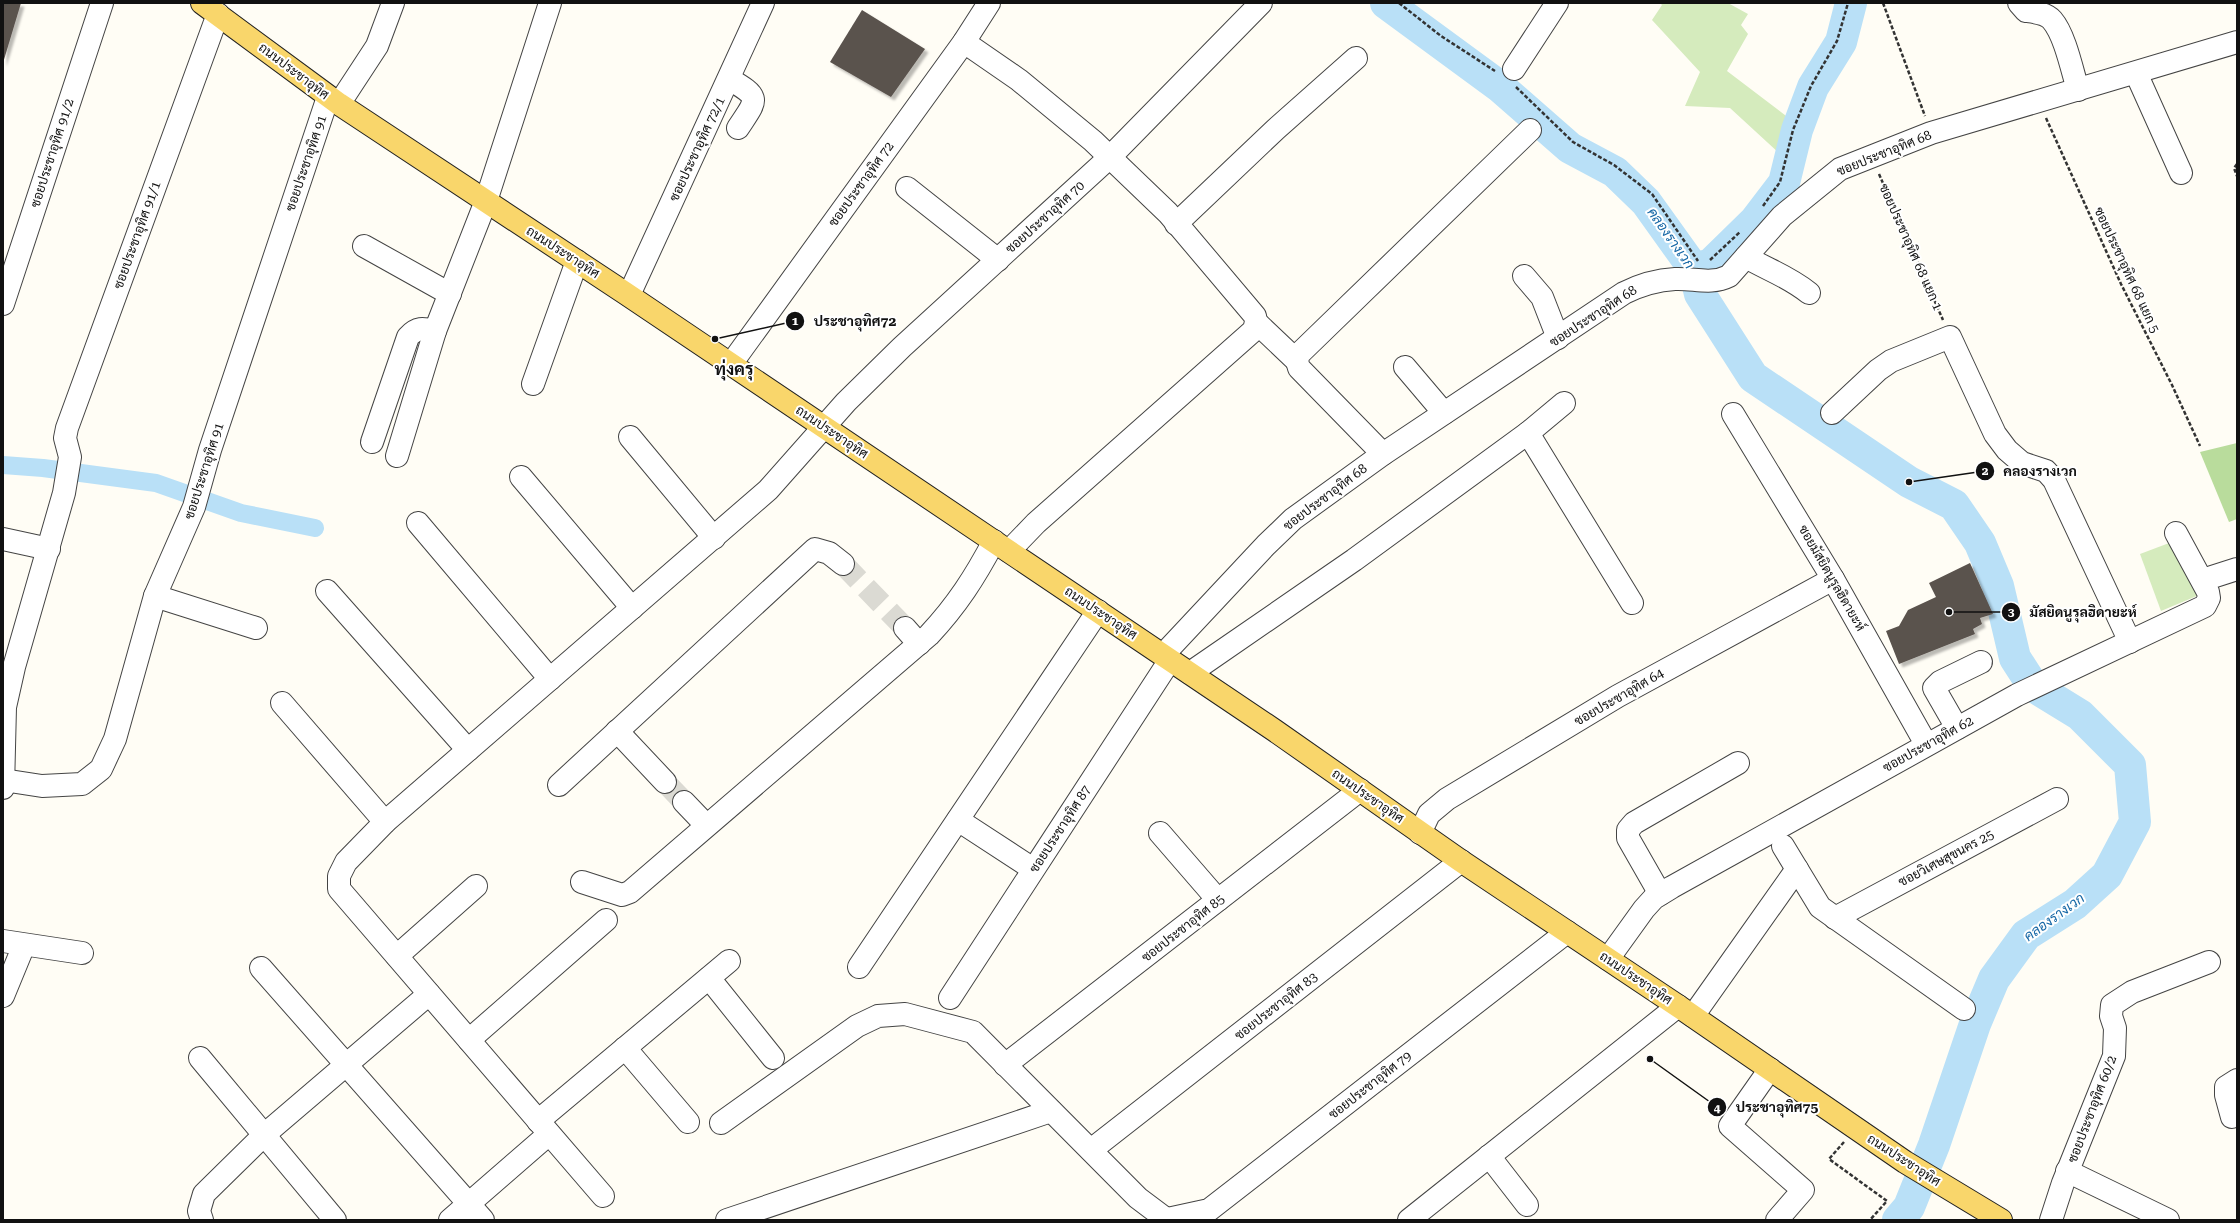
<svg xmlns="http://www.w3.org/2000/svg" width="2240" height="1223" font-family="'Roboto Serif',Sarabun,serif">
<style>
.green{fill:#d5ebbd}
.forest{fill:#b9dc9c}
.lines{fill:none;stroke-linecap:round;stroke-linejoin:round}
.canal{stroke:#b9e0f7;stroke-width:18}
.river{stroke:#b9e0f7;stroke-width:32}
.building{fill:#5a524d;filter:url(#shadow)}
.minor-tunnel{stroke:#dbdad3;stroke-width:22;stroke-dasharray:22 11;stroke-linecap:butt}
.minor-casing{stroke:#444;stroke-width:24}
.major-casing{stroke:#222;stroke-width:24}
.path{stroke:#333;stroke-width:2.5;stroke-dasharray:4 2;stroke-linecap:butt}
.minor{stroke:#fff;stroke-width:22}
.major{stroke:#f9d66b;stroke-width:22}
.labels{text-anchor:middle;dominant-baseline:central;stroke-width:4;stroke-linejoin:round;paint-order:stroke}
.street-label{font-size:13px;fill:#111;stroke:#fff}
.water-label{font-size:14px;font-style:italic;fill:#1768a6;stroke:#fff}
.district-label{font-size:17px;font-weight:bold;fill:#111;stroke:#fff}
.leader{fill:none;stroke:#111;stroke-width:1.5}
.callout-dot{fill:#111;stroke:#fff;stroke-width:1.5}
.mark-label{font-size:12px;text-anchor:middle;font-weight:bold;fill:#fff}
.callout-label{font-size:14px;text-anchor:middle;font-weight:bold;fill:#111;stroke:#fff;stroke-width:4;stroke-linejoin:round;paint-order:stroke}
</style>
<defs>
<filter id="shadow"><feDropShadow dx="3.5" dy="3.5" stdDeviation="1" flood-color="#0004"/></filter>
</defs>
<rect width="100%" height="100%" fill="#fffdf5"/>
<g class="green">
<path d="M1660,3H1728L1748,14L1741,25L1748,34L1727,71L1794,122L1780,154L1730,108L1685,106L1700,72L1652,20L1662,5Z"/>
<path d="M2185,537L2211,590L2161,611L2140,554Z"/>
</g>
<path class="forest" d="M2237,443V519L2229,522L2200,452Z"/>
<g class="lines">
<path class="canal" d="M3,465L43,468L156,483L241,513L315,528"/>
<g class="river">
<path d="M1386,3L1499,86L1570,148L1615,172L1646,202L1694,269L1700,294L1753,377L1909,482L1954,505L1980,543L1998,586L2015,658L2033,686L2080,715L2130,765L2135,822L2107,875L2075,904L2026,935L1994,979L1975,1024L1934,1145L1909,1207L1898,1220"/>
<path d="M1694,269L1711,264L1755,221L1784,183L1797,130L1813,87L1841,42L1851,3"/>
</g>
</g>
<g class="building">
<path d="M3,3H21L3,63Z"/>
<path d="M862,10L925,49L891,97L830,62Z"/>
<path d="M1970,563L1993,614L1980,618L1982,624L1973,629L1975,634L1899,664L1886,631L1899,626L1908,610L1936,597L1929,583Z"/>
</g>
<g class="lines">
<g class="minor-tunnel">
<path d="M843,564L905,628"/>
<path d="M665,782L684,802"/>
</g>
<g class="minor-casing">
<g id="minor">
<path d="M2019,3L2026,11C2034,12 2046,13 2052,20C2065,35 2072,70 2078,90"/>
<path d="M964,42L1019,80L1093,141L1168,213L1255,316L1256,322L1254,330L1036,523L1009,551"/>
<path d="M1514,69L1557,3"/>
<path d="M2136,73L2181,173"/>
<path d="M729,79C762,98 757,99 738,128"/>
<path d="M339,104L377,46L393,3"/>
<path d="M907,188L998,260"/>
<path d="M1176,224L1276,129L1356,58"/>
<path d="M364,246L450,294"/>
<path d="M1746,257C1768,270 1788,276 1809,293"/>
<path d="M1524,276L1542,297L1558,338"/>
<path d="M629,295L763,3"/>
<path d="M3,304L102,3"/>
<path d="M1256,322L1297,361"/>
<path d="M731,364L964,42L989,3"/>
<path d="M1405,367L1444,413"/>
<path d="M533,384L577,261"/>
<path d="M1832,413L1878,370L1891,361L1950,337L1995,434L2007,450L2022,463L2046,471L2054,480L2130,642"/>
<path d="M1733,414L1833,579L1926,744"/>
<path d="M1528,433L1632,603"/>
<path d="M630,437L714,538"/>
<path d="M372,442L408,337C417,327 423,328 435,331"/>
<path d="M1383,454L1299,368L1297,361L1299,354L1530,130"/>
<path d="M397,456L435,331L486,201L550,3"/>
<path d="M521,477L632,608"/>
<path d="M418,523L550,679"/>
<path d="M3,539L49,549"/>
<path d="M2212,577L2237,569"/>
<path d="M327,591L468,750"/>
<path d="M155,596L256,628"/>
<path d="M905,628L919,644"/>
<path d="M1163,655L1266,545L1293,519L1383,454L1624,293C1640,285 1657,280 1675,279C1694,278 1711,285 1729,276L1782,216L1840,169L1931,133L2237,42"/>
<path d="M1190,673L1354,560L1528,433L1564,403"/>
<path d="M282,703L385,822"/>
<path d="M1957,728L1934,688L1940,682L1981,662"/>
<path d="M617,731L665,782"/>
<path d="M3,780L42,786L82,784L101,769L115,739L155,596L194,507L210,450L328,97"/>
<path d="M559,785L815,549L829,553L843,564"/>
<path d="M3,788L5,707L14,667L64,493L70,457L65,438L67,428L218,14"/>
<path d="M684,802L706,825"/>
<path d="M958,820L1033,869"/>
<path d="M1160,833L1218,900"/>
<path d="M1420,833L1429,814L1447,799L1618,696L1833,579"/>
<path d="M1783,846L1820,907L1964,1009"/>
<path d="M582,882L622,895L630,892L929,635C957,605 975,577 994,541"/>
<path d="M1660,894L1628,838V830L1634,823L1738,763"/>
<path d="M1835,918L2057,799"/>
<path d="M3,941L82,953"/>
<path d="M397,956L476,886"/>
<path d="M1608,959L1644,909L1654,898L1672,887L2017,695L2205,606L2209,598L2208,592L2176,533"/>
<path d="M859,967L1098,611"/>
<path d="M261,968L483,1220"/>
<path d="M709,978L773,1058"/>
<path d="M3,996L24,945"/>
<path d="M950,998L1170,660"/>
<path d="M1693,1016L1797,869"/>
<path d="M469,1040L606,920"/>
<path d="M625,1048L688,1122"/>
<path d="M200,1058L335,1220"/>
<path d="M1005,1065L1360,790"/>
<path d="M1770,1069L1730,1126L1803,1190L1777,1220"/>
<path d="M2232,1117L2226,1095V1087L2237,1080"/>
<path d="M538,1121L729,961"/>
<path d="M721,1123L857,1026L878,1016L905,1014L973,1032L1138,1198L1166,1219"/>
<path d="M1091,1150L1461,861"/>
<path d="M1489,1156L1527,1205"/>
<path d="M2067,1171L2168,1220"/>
<path d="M603,1196L339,889V876L346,862L385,822L768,490L846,402L902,347L1110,157L1261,3"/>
<path d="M202,1220L199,1211L204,1194L264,1135L429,994"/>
<path d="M450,1220L549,1134"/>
<path d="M727,1220L1051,1111"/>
<path d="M1163,1220L1209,1210L1567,932"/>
<path d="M1409,1220L1678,1006"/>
<path d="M2051,1220L2063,1183L2114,1056L2115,1028L2111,1016L2112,1005L2132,992L2209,962"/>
</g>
</g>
<g class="major-casing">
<path id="major" d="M202,3L339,104L625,293L1274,730L1461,861L1678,1006L1905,1162L2001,1220"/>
</g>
<g class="path">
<path d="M1399,3L1441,36L1495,71"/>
<path d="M1883,3L1925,116"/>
<path d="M1516,87L1573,142L1614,165L1652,194L1698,261"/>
<path d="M2046,118L2121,284L2172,385L2200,446"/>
<path d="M2237,164L2234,168L2237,176"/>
<path d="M1879,174L1943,320"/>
<path d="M1763,206L1780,182L1793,130L1811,86L1837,41L1848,3"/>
<path d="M1710,260L1740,232"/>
<path d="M1844,1142L1829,1159L1887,1201L1870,1220"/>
</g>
<use href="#minor" class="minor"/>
<use href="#major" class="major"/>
</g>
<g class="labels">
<g class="street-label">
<text transform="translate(294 71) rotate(37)">ถนนประชาอุทิศ</text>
<text transform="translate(697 149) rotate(-65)">ซอยประชาอุทิศ 72/1</text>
<text transform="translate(52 153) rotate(-72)">ซอยประชาอุทิศ 91/2</text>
<text transform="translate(1884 153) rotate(-22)">ซอยประชาอุทิศ 68</text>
<text transform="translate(306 163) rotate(-71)">ซอยประชาอุทิศ 91</text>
<text transform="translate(861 184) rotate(-54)">ซอยประชาอุทิศ 72</text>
<text transform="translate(1045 217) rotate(-42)">ซอยประชาอุทิศ 70</text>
<text transform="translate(137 235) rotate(-70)">ซอยประชาอุทิศ 91/1</text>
<text transform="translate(1911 247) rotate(66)">ซอยประชาอุทิศ 68 แยก 1</text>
<text transform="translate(563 252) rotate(33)">ถนนประชาอุทิศ</text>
<text transform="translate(2127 270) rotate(65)">ซอยประชาอุทิศ 68 แยก 5</text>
<text transform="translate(1593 316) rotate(-33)">ซอยประชาอุทิศ 68</text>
<text transform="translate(832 432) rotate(34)">ถนนประชาอุทิศ</text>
<text transform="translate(204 471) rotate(-72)">ซอยประชาอุทิศ 91</text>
<text transform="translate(1325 497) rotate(-37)">ซอยประชาอุทิศ 68</text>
<text transform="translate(1832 578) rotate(60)">ซอยมัสยิดนูรุลฮิดายะห์</text>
<text transform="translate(1101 613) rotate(34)">ถนนประชาอุทิศ</text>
<text transform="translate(1619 697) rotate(-30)">ซอยประชาอุทิศ 64</text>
<text transform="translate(1928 744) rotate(-29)">ซอยประชาอุทิศ 62</text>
<text transform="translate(1368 796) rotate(35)">ถนนประชาอุทิศ</text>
<text transform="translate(1060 829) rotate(-57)">ซอยประชาอุทิศ 87</text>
<text transform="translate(1946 858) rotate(-28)">ซอยวิเศษสุขนคร 25</text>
<text transform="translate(1183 928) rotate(-38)">ซอยประชาอุทิศ 85</text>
<text transform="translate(1636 978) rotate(34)">ถนนประชาอุทิศ</text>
<text transform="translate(1276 1006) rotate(-38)">ซอยประชาอุทิศ 83</text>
<text transform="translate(1370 1085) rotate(-38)">ซอยประชาอุทิศ 79</text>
<text transform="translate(2092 1109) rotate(-69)">ซอยประชาอุทิศ 60/2</text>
<text transform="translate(1904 1160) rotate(33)">ถนนประชาอุทิศ</text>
</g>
<g class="water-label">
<text transform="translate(1671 238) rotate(55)">คลองรางเวก</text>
<text transform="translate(2054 917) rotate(-36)">คลองรางเวก</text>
</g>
<g class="district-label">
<text x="734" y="369">ทุ่งครุ</text>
</g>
</g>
<path class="leader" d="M715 339L795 321M1909 482L1985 471M1949 612L2011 612M1650 1059L1717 1107"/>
<g class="callout-dot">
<circle cx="715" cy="339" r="4"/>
<circle cx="1909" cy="482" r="4"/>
<circle cx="1949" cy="612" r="4"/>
<circle cx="1650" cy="1059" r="4"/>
<circle cx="795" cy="321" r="10"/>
<circle cx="1985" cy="471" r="10"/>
<circle cx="2011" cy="612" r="10"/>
<circle cx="1717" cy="1107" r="10"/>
</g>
<g class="mark-label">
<text x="795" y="325">1</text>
<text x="1985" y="475">2</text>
<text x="2011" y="616">3</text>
<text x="1717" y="1112">4</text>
</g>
<g class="callout-label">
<text x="855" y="326">ประชาอุทิศ72</text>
<text x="2040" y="476">คลองรางเวก</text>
<text x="2083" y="617">มัสยิดนูรุลฮิดายะห์</text>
<text x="1777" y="1112">ประชาอุทิศ75</text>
</g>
<rect width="2240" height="1223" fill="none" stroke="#111111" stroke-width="8"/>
</svg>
